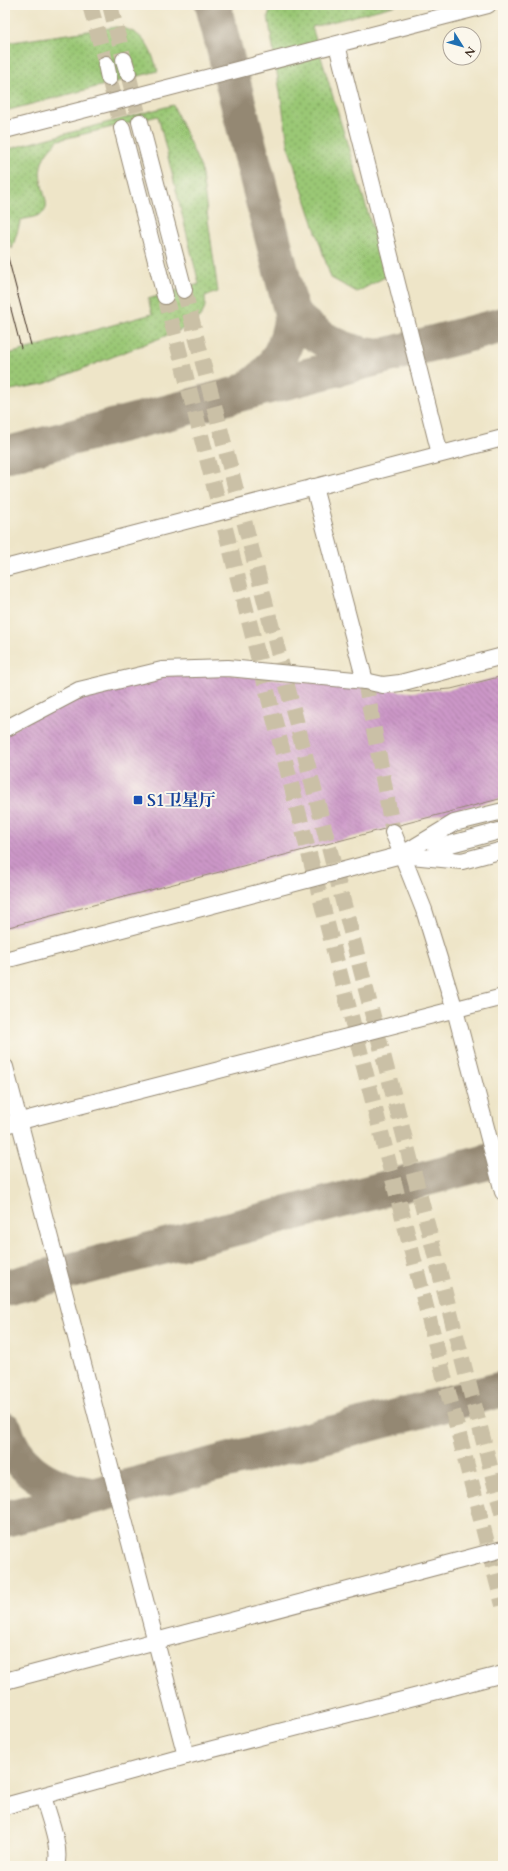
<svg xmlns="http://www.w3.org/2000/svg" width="508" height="1871" font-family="Cardo,'Noto Serif SC',serif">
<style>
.grass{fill:url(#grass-dots);stroke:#6a784a}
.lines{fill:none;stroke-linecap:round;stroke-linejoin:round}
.taxiway{stroke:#948873;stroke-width:36}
.building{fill:url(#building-back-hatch)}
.minor-tunnel{stroke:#cac0a6;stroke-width:16;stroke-dasharray:16 8;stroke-linecap:butt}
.minor-casing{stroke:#948873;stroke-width:18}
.minor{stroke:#fff;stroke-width:16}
.tram{stroke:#3b2a1e;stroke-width:1}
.transit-dot{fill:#1a4fb4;stroke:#fbf7ec;stroke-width:1.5}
.labels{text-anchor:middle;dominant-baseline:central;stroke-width:4;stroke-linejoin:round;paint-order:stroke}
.transit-label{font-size:17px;font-weight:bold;fill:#164399;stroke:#fbf7ec;text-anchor:start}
</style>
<defs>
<pattern id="grass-dots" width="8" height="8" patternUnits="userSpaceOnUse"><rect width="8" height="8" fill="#9ac775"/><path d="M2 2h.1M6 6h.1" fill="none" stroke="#7fa25f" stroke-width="1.8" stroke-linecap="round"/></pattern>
<pattern id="building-back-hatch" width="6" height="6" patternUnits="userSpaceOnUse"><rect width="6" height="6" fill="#cc97c8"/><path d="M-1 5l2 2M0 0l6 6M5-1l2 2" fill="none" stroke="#a77ba2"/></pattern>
</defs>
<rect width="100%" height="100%" fill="#fbf7ec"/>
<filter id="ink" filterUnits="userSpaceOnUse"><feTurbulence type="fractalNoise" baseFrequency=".025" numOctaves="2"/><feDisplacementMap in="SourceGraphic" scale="8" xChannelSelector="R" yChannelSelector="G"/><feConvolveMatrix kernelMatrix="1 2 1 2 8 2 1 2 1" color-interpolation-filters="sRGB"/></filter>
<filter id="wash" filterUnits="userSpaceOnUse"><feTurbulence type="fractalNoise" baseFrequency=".012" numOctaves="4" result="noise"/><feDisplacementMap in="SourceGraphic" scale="16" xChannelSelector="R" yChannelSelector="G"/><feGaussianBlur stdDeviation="0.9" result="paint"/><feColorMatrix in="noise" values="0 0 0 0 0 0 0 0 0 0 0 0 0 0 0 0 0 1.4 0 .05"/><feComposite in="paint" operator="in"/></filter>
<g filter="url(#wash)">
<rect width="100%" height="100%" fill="#eee5c8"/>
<g class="grass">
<path d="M273,5H397L312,27L387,276L357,292L331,278L289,149L268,16Z"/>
<path d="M116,27C144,30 150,48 158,71L5,111V43Z"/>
<path d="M173,105L201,168L218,292L205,296C207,312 200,319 188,327L44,384L5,391V355L152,314L148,299L199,284L158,116L59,140C21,170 55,199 44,212C39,217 28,218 21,220L12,249L5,226V150Z"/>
</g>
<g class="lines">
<g class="taxiway">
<path d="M213,5L292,314C288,348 274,375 244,391"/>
<path d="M292,314C317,339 343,353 378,357"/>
<path d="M5,455L503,325"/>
<path d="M5,1288L503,1158"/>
<path d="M5,1430C18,1474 54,1489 95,1496"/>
<path d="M5,1519L503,1389"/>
</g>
</g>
<g id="blocks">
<path class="building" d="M206,672L411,692L451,689L503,676V798L5,928V735L52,706L136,678Z"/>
</g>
</g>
<g filter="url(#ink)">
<use href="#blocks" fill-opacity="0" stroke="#948873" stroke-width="1"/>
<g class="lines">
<g class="minor-tunnel">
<path d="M90,5L106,64"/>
<path d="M110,5L124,60"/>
<path d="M128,73L140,122"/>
<path d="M109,78L122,128"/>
<path d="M184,290L503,1516"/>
<path d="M165,296L503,1605"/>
<path d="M365,681L393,832"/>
</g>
<g class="minor-casing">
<g id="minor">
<path d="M337,45L440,454"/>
<path d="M124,60L128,73"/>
<path d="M106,64L109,78"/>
<path d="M140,122L184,290"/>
<path d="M122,128L165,296"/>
<path d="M5,130L488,5"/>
<path d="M314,487L365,681"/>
<path d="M5,568L503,438"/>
<path d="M5,729L79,690L162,670L228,668L365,681L383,685L400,683L503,656"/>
<path d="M393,832L424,910L455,1010L503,1192"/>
<path d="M436,848L503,830"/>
<path d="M401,855L462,861L503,850"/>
<path d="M5,960L401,855L454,823L503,811"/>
<path d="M5,1067L186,1756"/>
<path d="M5,1125L503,997"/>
<path d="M5,1681L503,1549"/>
<path d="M43,1796C48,1815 62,1848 56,1866"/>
<path d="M5,1806L186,1756L503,1674"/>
</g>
</g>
<use href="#minor" class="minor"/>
<g class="tram">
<path d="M5,246L31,345"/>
<path d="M5,286L21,348"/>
</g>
</g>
</g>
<rect class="transit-dot" x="133" y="795" width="10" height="10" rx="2"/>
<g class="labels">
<g class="transit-label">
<text x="147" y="800">S1卫星厅</text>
</g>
</g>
<rect width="508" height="1871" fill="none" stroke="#fbf7ec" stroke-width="20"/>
<g transform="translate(462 46) rotate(127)"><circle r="19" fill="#fbf7ec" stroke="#aea59a"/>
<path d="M0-3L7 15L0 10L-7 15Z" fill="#1f6fb2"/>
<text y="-6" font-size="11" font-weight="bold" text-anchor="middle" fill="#3b2a1e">N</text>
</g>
</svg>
